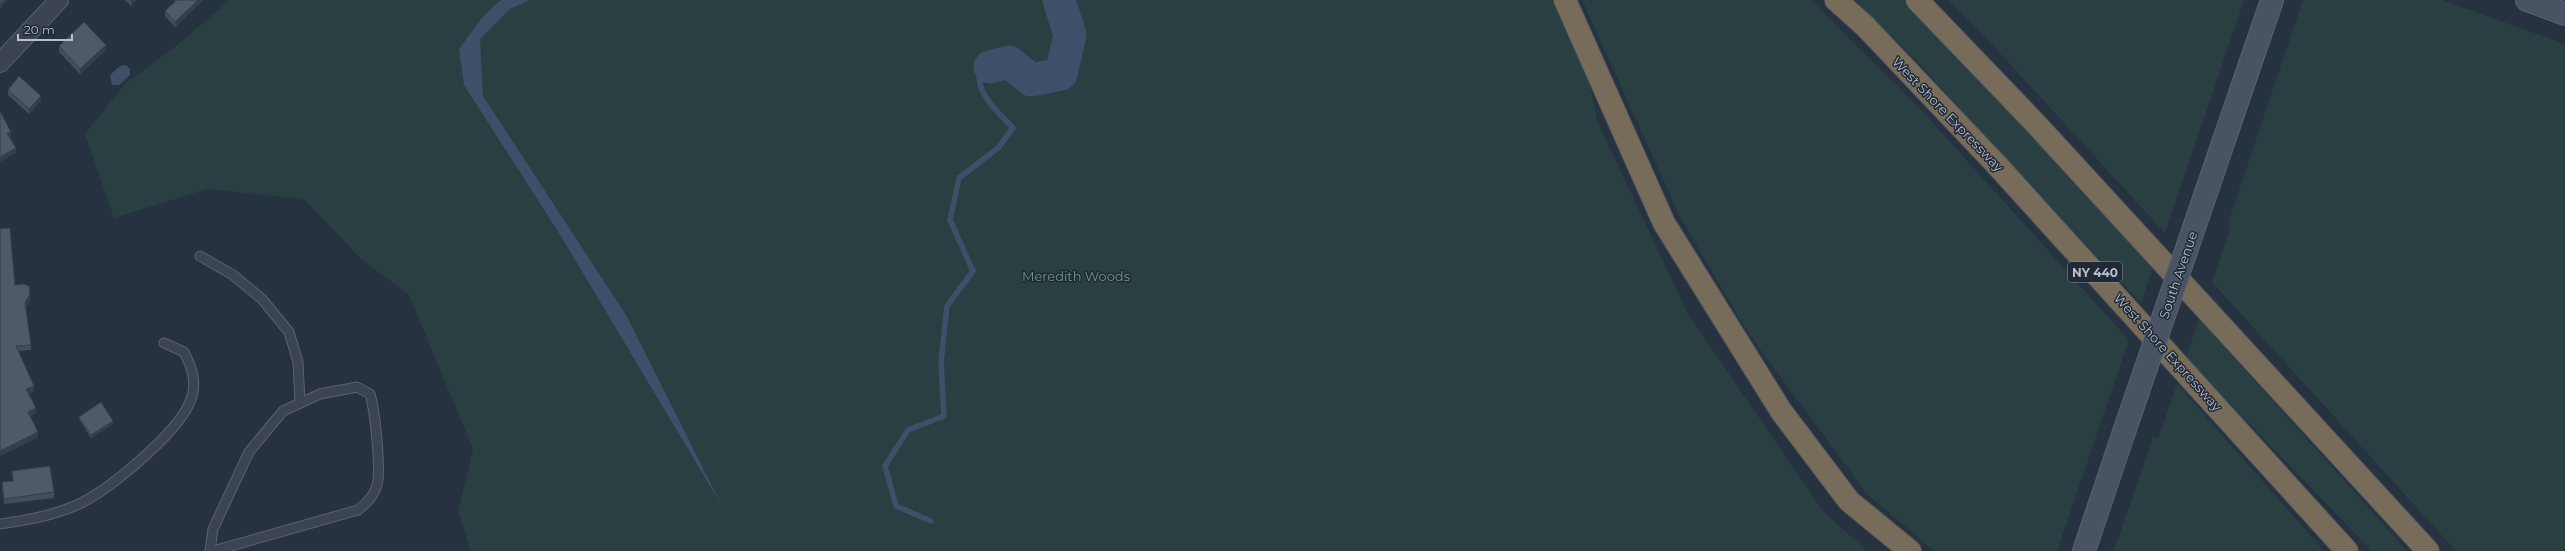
<svg xmlns="http://www.w3.org/2000/svg" width="2565" height="551" font-family="Montserrat,sans-serif">
<style>
.green{fill:#293f42}
.water{fill:#3e4f69}
.lines{fill:none;stroke-linecap:round;stroke-linejoin:round}
.stream{stroke:#3e4f69;stroke-width:5.5}
.river{stroke:#3e4f69;stroke-width:33}
.lane-casing{stroke:#5a626e;stroke-width:11}
.street-casing{stroke:#5a626e;stroke-width:20}
.secondary-casing{stroke:#5a626e;stroke-width:24}
.highway-casing{stroke:#464f5b;stroke-width:24}
.lane{stroke:#3c4451;stroke-width:9}
.street{stroke:#3c4451;stroke-width:18}
.secondary{stroke:#4a5364;stroke-width:22}
.highway{stroke:#776c59;stroke-width:22}
.secondary-bridge-casing{stroke:#5a626e;stroke-width:24;stroke-linecap:butt}
.secondary-bridge{stroke:#4a5364;stroke-width:22}
.wall{fill:#434d5b}
.shaded-wall{fill:#373e4a}
.building{fill:#4e596a;stroke:#373e4a}
.labels{text-anchor:middle;dominant-baseline:central;stroke-width:3;stroke-linejoin:round;paint-order:stroke}
.shield{fill:#202936;stroke:#8b929e;stroke-width:1}
.shield-label{font-size:12px;font-weight:bold;fill:#b9bfcb}
.street-label{font-size:13px;fill:#b9bfcb;stroke:#202936}
.park-label{font-size:13px;fill:#719b7b;stroke:#202936}
</style>
<rect width="100%" height="100%" fill="#273241"/>
<g class="green">
<path d="M230,0H1555L1587,73L1598,123L1688,314L1823,511L1867,551H471L458,511L473,449L409,295L361,259L304,199L207,189L114,218L85,134L125,84L176,46Z"/>
<path d="M1582,0H1811L1923,112L2129,340L2057,551H1934L1866,493L1746,330L1679,215Z"/>
<path d="M1855,0H1903L1947,44L2153,267L2141,303L2034,190L1915,59Z"/>
<path d="M1948,0H2244L2165,233L1987,39Z"/>
<path d="M2303,0H2442L2565,44V551H2456L2212,282L2231,226L2228,223Z"/>
<path d="M2199,319L2397,539L2406,551H2372L2186,358Z"/>
<path d="M2177,384L2324,551H2114L2153,437L2158,439Z"/>
</g>
<g class="water">
<path d="M501,0H530L510,9L480,39L483,96L626,315L722,506L559,233L464,85L459,49L485,14Z"/>
<path d="M1052,0H1071L1070,35Z"/>
<path d="M126,65L130,69V75L119,85H112L110,75L120,66Z"/>
</g>
<g class="lines">
<path class="stream" d="M931,521L896,506L885,466L908,430L944,416L941,362L947,306L973,271L950,220L959,178L998,148L1013,128C996,110 977,95 979,70L990,67"/>
<path class="river" d="M990,67L1009,62L1031,80L1061,74L1070,35L1059,0"/>
<g class="lane-casing">
<g id="lane">
<path d="M200,256L233,275L262,299L289,332L298,362L300,403"/>
<path d="M0,524C27,520 52,516 77,505C108,491 175,435 189,404C198,386 193,369 184,352L164,343"/>
<path d="M210,551L213,529L249,452L283,411L320,394L357,387L370,394C375,410 380,463 378,480C376,494 368,502 358,510L213,551"/>
</g>
</g>
<g class="street-casing">
<path id="street" d="M0,63L59,0"/>
</g>
<g class="secondary-casing">
<g id="secondary">
<path d="M2527,0L2565,14"/>
<path d="M2209,184L2272,0"/>
<path d="M2084,551L2123,435"/>
</g>
</g>
<g class="highway-casing">
<g id="highway">
<path d="M1565,0L1664,223L1720,313L1781,411L1849,501L1910,551"/>
<path d="M1836,0L1865,26L1995,163L2347,551"/>
<path d="M1917,0L2036,124L2428,551"/>
</g>
</g>
<use href="#lane" class="lane"/>
<use href="#street" class="street"/>
<use href="#secondary" class="secondary"/>
<use href="#highway" class="highway"/>
<g class="secondary-bridge-casing">
<path id="secondary-bridge" d="M2123,435L2209,184"/>
</g>
<use href="#secondary-bridge" class="secondary-bridge"/>
</g>
<g class="wall">
<path d="M125,0H136L131,6Z"/>
<path d="M174,0H203L175,27L165,16V11L175,1Z"/>
<path d="M59,46L106,50L80,74L59,52Z"/>
<path d="M8,90L41,101L29,114L8,95Z"/>
<path d="M15,285L30,300L26,308L31,345V350L19,351L34,391L28,394L36,413L30,416L38,437L0,456Z"/>
<path d="M79,417L113,424L91,438L79,419Z"/>
<path d="M12,471L54,492V498L4,504L2,488V482L13,481Z"/>
</g>
<g class="shaded-wall">
<path d="M4,0H8L0,9V4Z"/>
<path d="M131,0H136L131,6Z"/>
<path d="M198,0H203L175,27V22Z"/>
<path d="M106,45V50L80,74V69Z"/>
<path d="M41,96V101L29,114V109Z"/>
<path d="M11,132V137L7,139V133Z"/>
<path d="M16,148V153L0,162V157Z"/>
<path d="M30,294V300L25,309V303Z"/>
<path d="M34,386V391L26,395V389Z"/>
<path d="M36,408V413L28,418V412Z"/>
<path d="M113,421V424L91,438V435Z"/>
<path d="M38,432V437L0,456V451Z"/>
</g>
<g class="building">
<path d="M0,0H4L0,4Z"/>
<path d="M177,0H198L175,22L165,11Z"/>
<path d="M84,22L106,45L80,69L59,46Z"/>
<path d="M19,76L41,96L29,109L8,90Z"/>
<path d="M0,111L11,132L7,133L16,148L0,157Z"/>
<path d="M10,228L15,285L24,284L29,286L30,294L25,303L31,345L16,346L34,386L26,389L36,408L28,412L38,432L0,451V229Z"/>
<path d="M101,402L113,421L91,435L79,417Z"/>
<path d="M50,466L54,492L4,499L2,482L13,481L12,471Z"/>
</g>
<g class="labels">
<rect class="shield" x="2068" y="262" width="54" height="20" rx="3"/>
<g class="shield-label">
<text x="2095" y="272">NY 440</text>
</g>
<g class="street-label">
<text transform="translate(1948 114) rotate(46)">West Shore Expressway</text>
<text transform="translate(2178 275) rotate(-71)">South Avenue</text>
<text transform="translate(2168 352) rotate(48)">West Shore Expressway</text>
</g>
<g class="park-label">
<text x="1076" y="276">Meredith Woods</text>
</g>
</g>
<path d="M18 34v6h54v-6" fill="none" stroke="#b9bfcb" stroke-width="2"/>
<text x="24" y="34" font-size="12" fill="#b9bfcb" stroke="#202936" stroke-width="3" paint-order="stroke">20 m</text>
</svg>
